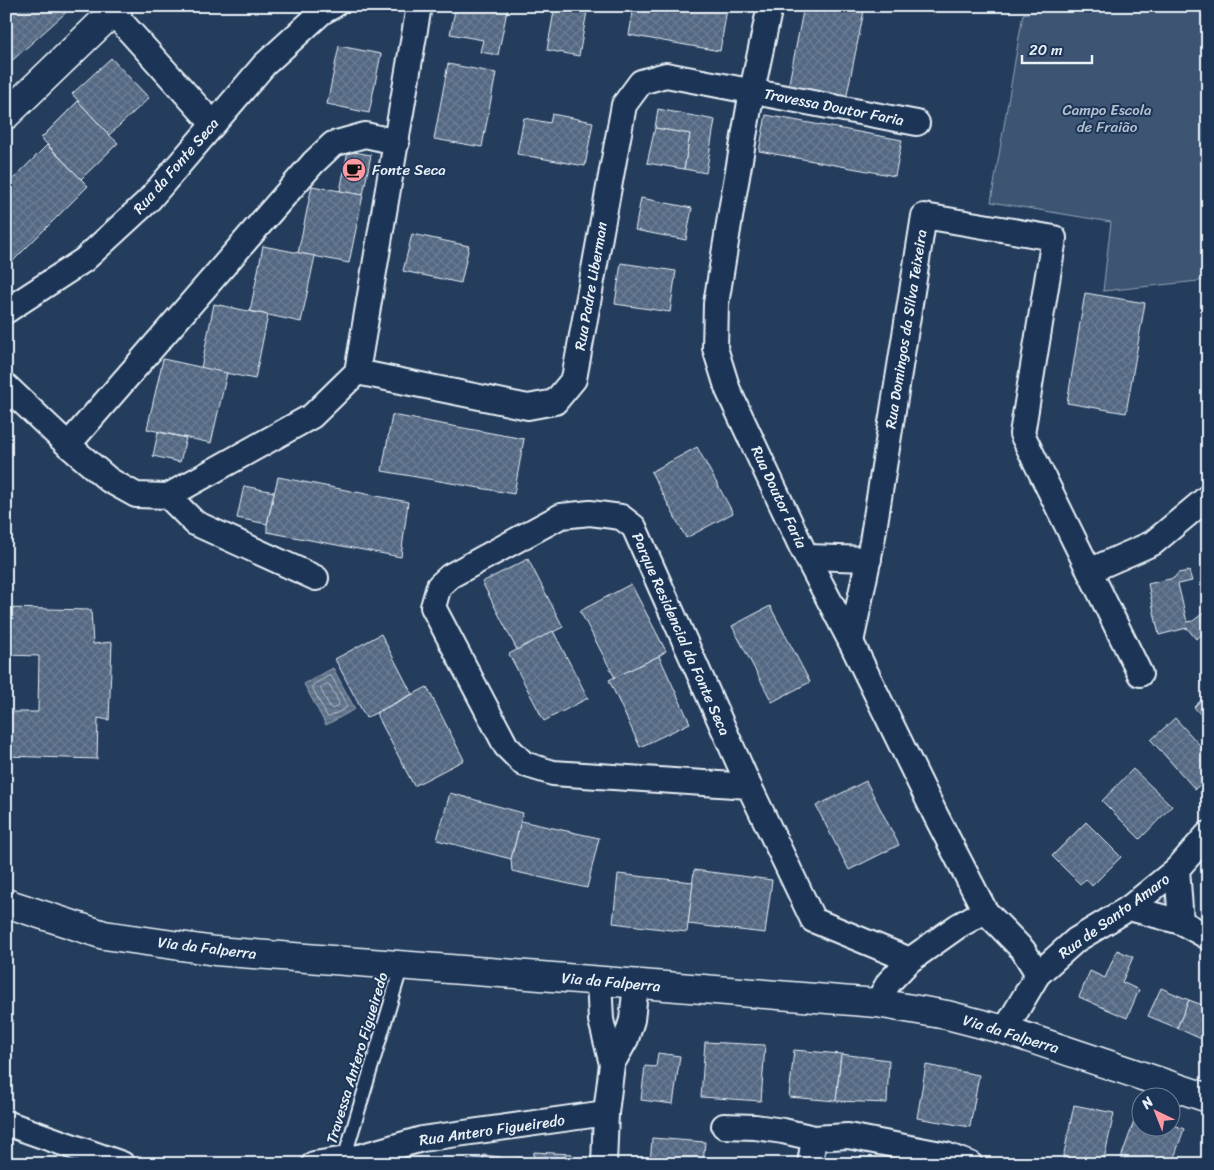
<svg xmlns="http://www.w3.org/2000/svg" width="1214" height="1170" font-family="Sriracha,sans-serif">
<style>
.park{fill:#3e5472;stroke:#93a2b5}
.water{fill:url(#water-rules);stroke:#99a8ba}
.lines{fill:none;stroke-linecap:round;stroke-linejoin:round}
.shore{stroke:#b4c1ce;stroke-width:1}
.building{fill:url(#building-cross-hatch);stroke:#e8f1f8}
.lane-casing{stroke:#e8f1f8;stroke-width:16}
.street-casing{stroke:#e8f1f8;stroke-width:28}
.secondary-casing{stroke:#e8f1f8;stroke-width:31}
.lane{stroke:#1d3557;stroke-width:12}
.street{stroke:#1d3557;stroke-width:24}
.secondary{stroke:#1d3557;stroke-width:28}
.labels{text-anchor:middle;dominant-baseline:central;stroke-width:4;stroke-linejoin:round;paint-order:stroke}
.street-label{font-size:15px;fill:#e8f1f8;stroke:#1d3557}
.park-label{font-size:15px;fill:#b5c2d0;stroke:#1d3557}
.poi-label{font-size:15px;fill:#e8f1f8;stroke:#1d3557;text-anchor:start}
</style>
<defs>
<pattern id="water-rules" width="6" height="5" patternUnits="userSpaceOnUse" patternTransform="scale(1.25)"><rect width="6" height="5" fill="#657890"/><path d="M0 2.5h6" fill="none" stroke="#576270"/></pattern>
<pattern id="building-cross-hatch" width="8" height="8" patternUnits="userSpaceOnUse" patternTransform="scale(1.25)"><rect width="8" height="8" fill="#536782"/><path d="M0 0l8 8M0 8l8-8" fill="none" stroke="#6c7d94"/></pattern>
</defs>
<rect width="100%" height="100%" fill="#253d5d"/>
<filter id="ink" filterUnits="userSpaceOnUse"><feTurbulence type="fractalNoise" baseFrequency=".02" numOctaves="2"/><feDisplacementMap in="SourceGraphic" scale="10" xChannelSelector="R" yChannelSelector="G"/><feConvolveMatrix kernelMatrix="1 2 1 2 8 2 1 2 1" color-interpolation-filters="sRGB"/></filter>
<g filter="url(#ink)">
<path class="park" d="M1050,6H1208V280L1103,291L1111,222L991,202L1023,14L1046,9Z"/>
<path class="water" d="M333,668L355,709L326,725L304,684Z"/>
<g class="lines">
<g class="shore">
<path d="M329,676L332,677L347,706L346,708L329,717L327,716L312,687L313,685Z"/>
<path d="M327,684L330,685L339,703L338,706L332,709L330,707L321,690V687Z"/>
</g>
</g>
<g class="building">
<path d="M6,6H71L72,7L6,66Z"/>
<path d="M456,6H508L498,55L480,52L483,40L450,34Z"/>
<path d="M555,6H588L579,56L547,50Z"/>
<path d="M634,6H714L727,9L720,51L629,35Z"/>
<path d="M804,6H865L846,99L788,88Z"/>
<path d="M339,46L381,54L369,113L327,104Z"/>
<path d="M111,58L149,98L109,135L72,94Z"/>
<path d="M448,64L496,73L482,147L434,139Z"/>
<path d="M78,101L109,135L118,143L81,179L41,138Z"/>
<path d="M658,109L715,120L706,173L684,169L690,134L655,128Z"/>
<path d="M552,114L593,122L585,166L517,154L524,118L550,123Z"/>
<path d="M766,115L902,140L895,176L759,151Z"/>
<path d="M655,128L690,134L684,169L647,163Z"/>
<path d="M47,145L88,186L7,267L6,186Z"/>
<path d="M348,151L371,155L363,195L340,191Z"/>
<path d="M312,186L363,195L349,263L298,253Z"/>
<path d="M641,198L692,208L686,240L635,230Z"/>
<path d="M412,234L469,246L461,283L403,271Z"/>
<path d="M263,246L315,256L301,322L250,311Z"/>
<path d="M621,263L676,271L670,312L615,304Z"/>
<path d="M1085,293L1145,303L1126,413L1067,403Z"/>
<path d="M214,304L268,315L255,379L201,368Z"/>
<path d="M163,359L227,373L211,443L147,429Z"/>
<path d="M392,415L524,439L514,494L382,471Z"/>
<path d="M6,422L11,443L6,444Z"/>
<path d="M158,432L186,438L180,462L153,456Z"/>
<path d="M697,447L733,513L686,538L651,472Z"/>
<path d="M278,477L408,502L401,557L267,532V524Z"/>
<path d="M244,486L274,492L267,524L237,518Z"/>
<path d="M528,559L563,627L517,650L482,582Z"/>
<path d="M1189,571L1192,581L1178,584L1187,622L1193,621L1207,610L1208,630L1196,639L1187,628L1159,635L1148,584L1174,578L1178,573Z"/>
<path d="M631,584L666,651L659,656L615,678L580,611Z"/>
<path d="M770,606L810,682L772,702L732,626Z"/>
<path d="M6,608L91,610L93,644L112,642L109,720L98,718L97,759L6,756V712H38L39,656L6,655Z"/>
<path d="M553,631L588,698L544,721L509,654Z"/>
<path d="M381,634L412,694L366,718L335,659Z"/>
<path d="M659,656L690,723L640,747L609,680Z"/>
<path d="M427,687L464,760L414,786L376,713Z"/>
<path d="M1208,694V723L1194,707Z"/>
<path d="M1175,718L1208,754V777L1195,789L1151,740Z"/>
<path d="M1133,769L1172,806L1140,839L1102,801Z"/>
<path d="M866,781L899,845L849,870L816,806Z"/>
<path d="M450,793L523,813L511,859L437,840Z"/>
<path d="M521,821L599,838L587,888L512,871L511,859Z"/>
<path d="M1086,822L1121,857L1092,886L1086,879L1080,884L1052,856Z"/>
<path d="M694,870L772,880L765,933L688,924Z"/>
<path d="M618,874L693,882L687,932L613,923Z"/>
<path d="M1117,950L1133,957L1122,982L1139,990L1127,1018L1079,997L1090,971L1105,978Z"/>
<path d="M1161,988L1189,1000L1177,1028L1148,1016Z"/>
<path d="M1189,1000L1208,1007V1042L1177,1028Z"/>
<path d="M705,1042L765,1045L761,1101L701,1097Z"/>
<path d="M794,1050L841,1054L836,1101L789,1097Z"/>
<path d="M658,1053L680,1056L673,1104L641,1100L645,1066L656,1067Z"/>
<path d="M841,1054L889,1060L887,1103L836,1101Z"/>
<path d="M926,1065L979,1075L970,1127L917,1118Z"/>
<path d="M1074,1105L1114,1113L1103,1164H1091L1063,1158Z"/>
<path d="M1137,1113L1142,1114V1128H1172V1124L1184,1129L1172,1164H1139L1121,1158Z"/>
<path d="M652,1138L705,1142L703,1164H650Z"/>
<path d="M534,1152L572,1154L571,1164H468V1157L483,1159V1155L500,1157V1160L515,1161V1158H527V1161H533Z"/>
</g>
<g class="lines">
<g class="lane-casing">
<path id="lane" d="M344,1159L402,965"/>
</g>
<g class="street-casing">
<g id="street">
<path d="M107,6L213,124"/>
<path d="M770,6L752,91L732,205L716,304L715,348L728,390L801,546L851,642L936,816L985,911L958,926L910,960L889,982L877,1003"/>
<path d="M6,311L84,260L148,201L264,65L322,12L333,6"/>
<path d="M357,372L528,407L555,402L574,379L624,105L641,82L666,75L917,123"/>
<path d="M6,386L68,445L109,480L136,495L168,496L312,416L357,372L419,6"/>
<path d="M68,445L313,163L333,144L365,135L397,142"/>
<path d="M168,496L195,523L316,578"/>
<path d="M807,557L869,559"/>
<path d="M1089,571L1153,543L1208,497"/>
<path d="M851,642L872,542L924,216L1054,238L1022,434L1140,674"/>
<path d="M749,786L553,773L524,764L506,746L433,607L439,586L450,576L561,516L590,513L621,517L634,527L749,786L813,920L910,960"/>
<path d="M1177,869L1181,922L1208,937"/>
<path d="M1129,908L1181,922"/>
<path d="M985,911L1023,950L1038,974L1005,1030"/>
<path d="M1038,974L1076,940L1129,908L1177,869L1208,834"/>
<path d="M599,980L601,1020L612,1064L606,1113L604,1164"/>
<path d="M612,1064L626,1039L632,1020L636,984"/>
<path d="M6,1123L122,1164"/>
<path d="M724,1126L755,1127L783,1131L814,1138"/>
<path d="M314,1164L359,1157"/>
<path d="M355,1164L359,1157L422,1139L606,1113"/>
<path d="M810,1164L814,1138L848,1136L946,1155L970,1164"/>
</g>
</g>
<g class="secondary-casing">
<g id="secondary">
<path d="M6,115L119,6"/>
<path d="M6,903L104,935L215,951L553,977L877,1003L947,1015L1005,1030L1208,1098"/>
</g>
</g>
<use href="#lane" class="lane"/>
<use href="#street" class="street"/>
<use href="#secondary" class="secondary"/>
</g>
</g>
<defs>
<g id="cafe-disc" transform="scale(1.25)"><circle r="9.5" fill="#ff9aa2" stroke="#1d3557"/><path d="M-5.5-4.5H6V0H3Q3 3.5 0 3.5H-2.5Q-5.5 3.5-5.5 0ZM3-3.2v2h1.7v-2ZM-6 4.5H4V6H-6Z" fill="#111"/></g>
</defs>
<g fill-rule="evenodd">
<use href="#cafe-disc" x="354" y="170"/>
</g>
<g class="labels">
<g class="street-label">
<text transform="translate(834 107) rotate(11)">Travessa Doutor Faria</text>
<text transform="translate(176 166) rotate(-49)">Rua da Fonte Seca</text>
<text transform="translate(591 286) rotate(-80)">Rua Padre Liberman</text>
<text transform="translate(906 329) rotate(-81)">Rua Domingos da Silva Teixeira</text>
<text transform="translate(779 497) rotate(65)">Rua Doutor Faria</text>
<text transform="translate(681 634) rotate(66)">Parque Residencial da Fonte Seca</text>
<text transform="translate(1114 916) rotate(-36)">Rua de Santo Amaro</text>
<text transform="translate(207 948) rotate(7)">Via da Falperra</text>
<text transform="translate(611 982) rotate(5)">Via da Falperra</text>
<text transform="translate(1011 1034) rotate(17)">Via da Falperra</text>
<text transform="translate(357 1058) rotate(-73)">Travessa Antero Figueiredo</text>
<text transform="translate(492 1130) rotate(-8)">Rua Antero Figueiredo</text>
</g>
<g class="park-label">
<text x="1107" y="110">Campo Escola<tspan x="1107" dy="17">de Fraião</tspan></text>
</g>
<g class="poi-label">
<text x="372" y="170">Fonte Seca</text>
</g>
</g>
<rect width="1214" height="1170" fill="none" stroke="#1d3557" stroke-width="25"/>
<rect x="12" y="12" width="1189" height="1145" fill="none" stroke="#e8f1f8" stroke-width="2" filter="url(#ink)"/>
<g transform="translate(1156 1112) rotate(317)"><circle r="24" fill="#1d3557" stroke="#6e8097"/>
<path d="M0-4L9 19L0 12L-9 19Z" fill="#ff9aa2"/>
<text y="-8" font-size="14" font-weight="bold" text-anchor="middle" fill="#e8f1f8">N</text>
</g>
<path d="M1022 55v8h70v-8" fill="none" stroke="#e8f1f8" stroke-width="2.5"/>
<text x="1029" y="55" font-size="15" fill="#e8f1f8" stroke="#1d3557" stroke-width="4" paint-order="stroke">20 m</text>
</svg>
